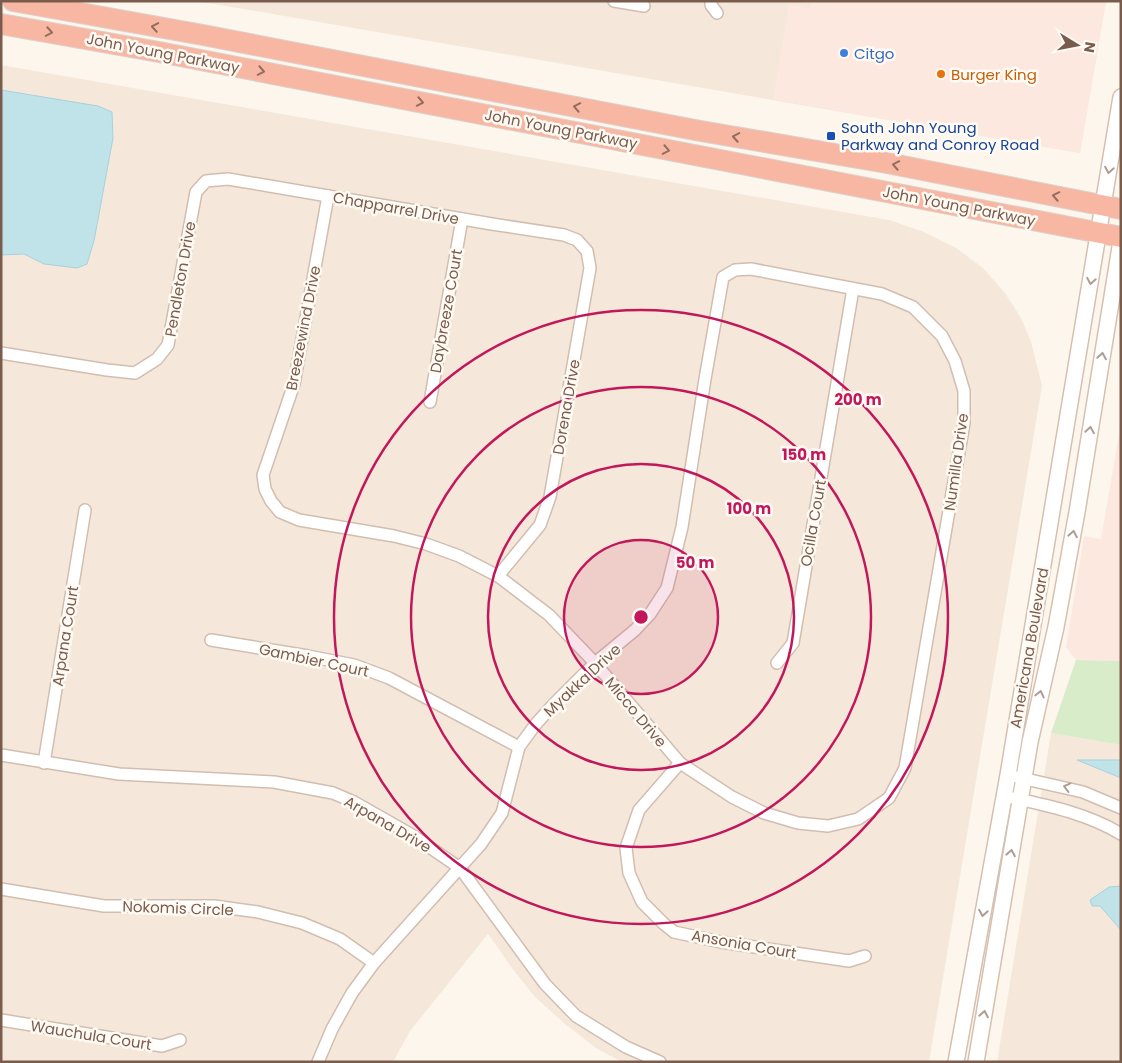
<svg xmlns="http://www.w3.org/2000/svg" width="1122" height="1063" font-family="Poppins,sans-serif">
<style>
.residential{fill:#f5e8da}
.commercial{fill:#fde8e0}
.green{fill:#d8ecc9}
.water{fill:#bfe3e8;stroke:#a5d3da}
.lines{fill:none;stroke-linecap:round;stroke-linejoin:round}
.street-casing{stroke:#d1beb0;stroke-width:14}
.secondary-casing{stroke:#d6c0b0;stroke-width:18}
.highway-casing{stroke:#dad1cd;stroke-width:22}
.street{stroke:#fff;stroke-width:11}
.secondary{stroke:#fff;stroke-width:15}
.highway{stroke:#f7b7a3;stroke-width:20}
.oneway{stroke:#936e5e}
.oneway2{stroke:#af9d94}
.ring{fill:none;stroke:#c2185b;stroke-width:2.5}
.shop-dot{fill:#3f7fe0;stroke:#fffaf3;stroke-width:2}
.food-dot{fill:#e8710a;stroke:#fffaf3;stroke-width:2}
.transit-dot{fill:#1a4fb4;stroke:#fffaf3;stroke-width:2}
.labels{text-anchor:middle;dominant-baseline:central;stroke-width:5;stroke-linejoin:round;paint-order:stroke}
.street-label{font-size:15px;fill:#7a5c4d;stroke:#fffaf3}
.shop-label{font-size:15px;fill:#366cbe;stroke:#fffaf3;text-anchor:start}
.food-label{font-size:15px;fill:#c56008;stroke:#fffaf3;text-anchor:start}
.transit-label{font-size:15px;fill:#164399;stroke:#fffaf3;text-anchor:start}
.centre{fill:#c2185b;stroke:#fffaf3;stroke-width:2.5}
.ring-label{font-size:15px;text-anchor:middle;font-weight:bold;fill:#c2185b;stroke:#fffaf3;stroke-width:5;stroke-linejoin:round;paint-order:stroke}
</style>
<rect width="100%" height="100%" fill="#fdf6ec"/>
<g class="residential">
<path d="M197,1H1106L1080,153Z"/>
<path d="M1,65L889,220L924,232L956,248L983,268L1005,293L1021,318L1031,342L1042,386L929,1062H622L596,1048L565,1024L535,997L515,972L488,934L410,1031L393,1062H1Z"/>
<path d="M1051,733L1121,745V1062H997Z"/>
</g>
<g class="commercial">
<path d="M812,1H1106L1080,153L773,99L789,4L810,9Z"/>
<path d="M1121,423V661L1076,660L1066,647L1084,536L1101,539Z"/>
</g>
<path class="green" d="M1076,660L1121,661V745L1051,733Z"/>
<g class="water">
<path d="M1,90L98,106L112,112L113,138L94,241L87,264L77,268L44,264L24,254L1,255Z"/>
<path d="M1077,760H1121V778Z"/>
<path d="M1121,886V930L1100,906H1092L1090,900L1109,887Z"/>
</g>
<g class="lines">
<g class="street-casing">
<g id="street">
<path d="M614,1L644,6"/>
<path d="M711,1V5L717,13"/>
<path d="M1,353L107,370L135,373L157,359L168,345L196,192L206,181L228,179L492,224L564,235L577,240L587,251L590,268L550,497L540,525L498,576"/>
<path d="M430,402L462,219"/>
<path d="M211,640L308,656L354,665L389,678L519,747"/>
<path d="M777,663L793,643L853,289"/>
<path d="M1,755L119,774L274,782L333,793L354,802L412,835L460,868L545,984L576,1016L626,1047L660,1062"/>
<path d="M44,763L85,510"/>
<path d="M680,763L639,810L626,848L629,873L642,902L663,923L674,932L721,942L849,961L865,956"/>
<path d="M1017,777L1083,792L1121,808"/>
<path d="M1013,798C1050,806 1088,814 1121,834"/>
<path d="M1,889L104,906H214L258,912L302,923L340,939L374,963"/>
<path d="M1,1020L162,1046L180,1040"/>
<path d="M318,1062L332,1029L352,993L374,963L481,844L502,813L519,747L535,725L554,704L595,663L635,630L650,614L667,588L682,527L705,379L723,277L735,270L751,269L882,294L913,307L942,336L955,361L964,391V423L905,768L889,798L858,819L828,826L798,823L764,813L732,797L680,763L595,663L549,615L498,576L459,556L426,544L394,536L299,520L280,512L271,501L265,489L263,475L294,384L328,196"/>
</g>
</g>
<g class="secondary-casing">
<g id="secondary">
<path d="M956,1062L1008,775L1121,97"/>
<path d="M976,1062L1030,742L1056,627L1077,512L1121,241"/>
</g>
</g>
<g class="highway-casing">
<g id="highway">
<path d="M13,1L203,35L695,130L887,163L1121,209"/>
<path d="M1,24L159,52L1121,237"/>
</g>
</g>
<use href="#street" class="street"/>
<use href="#secondary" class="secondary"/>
<use href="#highway" class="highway"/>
</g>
<defs><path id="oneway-chevron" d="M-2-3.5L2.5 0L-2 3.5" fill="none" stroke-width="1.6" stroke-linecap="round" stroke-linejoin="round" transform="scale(1.25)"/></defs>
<g class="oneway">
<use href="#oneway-chevron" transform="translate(155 27) rotate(-170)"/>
<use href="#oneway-chevron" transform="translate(49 32) rotate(10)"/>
<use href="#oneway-chevron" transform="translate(261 71) rotate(11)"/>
<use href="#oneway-chevron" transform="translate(420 102) rotate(11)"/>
<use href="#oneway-chevron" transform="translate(577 107) rotate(-169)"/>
<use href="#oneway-chevron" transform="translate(736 137) rotate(-170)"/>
<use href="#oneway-chevron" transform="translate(666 150) rotate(11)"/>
<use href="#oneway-chevron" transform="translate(896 165) rotate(-169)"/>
<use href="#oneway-chevron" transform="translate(1056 196) rotate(-169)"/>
</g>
<g class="oneway2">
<use href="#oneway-chevron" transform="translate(1109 170) rotate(99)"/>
<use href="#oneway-chevron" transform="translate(1091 281) rotate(100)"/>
<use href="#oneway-chevron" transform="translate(1102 356) rotate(-81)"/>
<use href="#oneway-chevron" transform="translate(1090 430) rotate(-81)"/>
<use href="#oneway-chevron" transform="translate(1073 534) rotate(-80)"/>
<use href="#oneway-chevron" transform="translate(1040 694) rotate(-77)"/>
<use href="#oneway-chevron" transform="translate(1067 787) rotate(-166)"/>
<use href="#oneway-chevron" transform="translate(1011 853) rotate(-80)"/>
<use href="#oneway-chevron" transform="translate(983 913) rotate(100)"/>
<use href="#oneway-chevron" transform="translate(984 1014) rotate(-80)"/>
</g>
<circle cx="641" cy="617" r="77" fill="#c2185b" fill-opacity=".12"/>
<g class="ring">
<circle cx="641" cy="617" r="77"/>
<circle cx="641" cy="617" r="153"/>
<circle cx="641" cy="617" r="230"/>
<circle cx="641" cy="617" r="307"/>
</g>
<circle class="shop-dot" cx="844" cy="53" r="5"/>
<circle class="food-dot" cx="941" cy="74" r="5"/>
<rect class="transit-dot" x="826" y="131" width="10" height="10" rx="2.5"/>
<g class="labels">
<g class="street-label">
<text transform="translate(163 53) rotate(11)">John Young Parkway</text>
<text transform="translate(561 129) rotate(11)">John Young Parkway</text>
<text transform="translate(959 206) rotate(11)">John Young Parkway</text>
<text transform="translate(396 208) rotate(10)">Chapparrel Drive</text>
<text transform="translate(180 279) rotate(-80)">Pendleton Drive</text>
<text transform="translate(446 311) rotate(-80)">Daybreeze Court</text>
<text transform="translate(303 328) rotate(-79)">Breezewind Drive</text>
<text transform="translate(566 407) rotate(-80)">Dorena Drive</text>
<text transform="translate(956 462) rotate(-82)">Numilla Drive</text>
<text transform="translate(813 523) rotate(-80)">Ocilla Court</text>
<text transform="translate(65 636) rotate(-81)">Arpana Court</text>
<text transform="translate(1029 648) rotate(-80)">Americana Boulevard</text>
<text transform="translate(314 660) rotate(12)">Gambier Court</text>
<text transform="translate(582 680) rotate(-43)">Myakka Drive</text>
<text transform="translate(636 712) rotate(50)">Micco Drive</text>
<text transform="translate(388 824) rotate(30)">Arpana Drive</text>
<text transform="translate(178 908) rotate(2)">Nokomis Circle</text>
<text transform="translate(744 944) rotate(10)">Ansonia Court</text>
<text transform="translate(91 1035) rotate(9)">Wauchula Court</text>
</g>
<g class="shop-label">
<text x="854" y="53">Citgo</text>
</g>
<g class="food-label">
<text x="951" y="74">Burger King</text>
</g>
<g class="transit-label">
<text x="841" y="127">South John Young<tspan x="841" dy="17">Parkway and Conroy Road</tspan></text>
</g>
</g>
<circle cx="641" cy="617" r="8" class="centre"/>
<g class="ring-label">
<text x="858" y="405">200 m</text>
<text x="804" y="460">150 m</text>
<text x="749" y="514">100 m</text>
<text x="695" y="568">50 m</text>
</g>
<rect width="1122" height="1063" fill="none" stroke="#7a5c4d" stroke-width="5"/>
<g transform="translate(1077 45) rotate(100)" stroke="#fffaf3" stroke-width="4" paint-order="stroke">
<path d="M0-4L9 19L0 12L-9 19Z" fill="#7a5c4d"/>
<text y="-8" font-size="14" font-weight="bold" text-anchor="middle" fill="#7a5c4d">N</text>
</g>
</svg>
